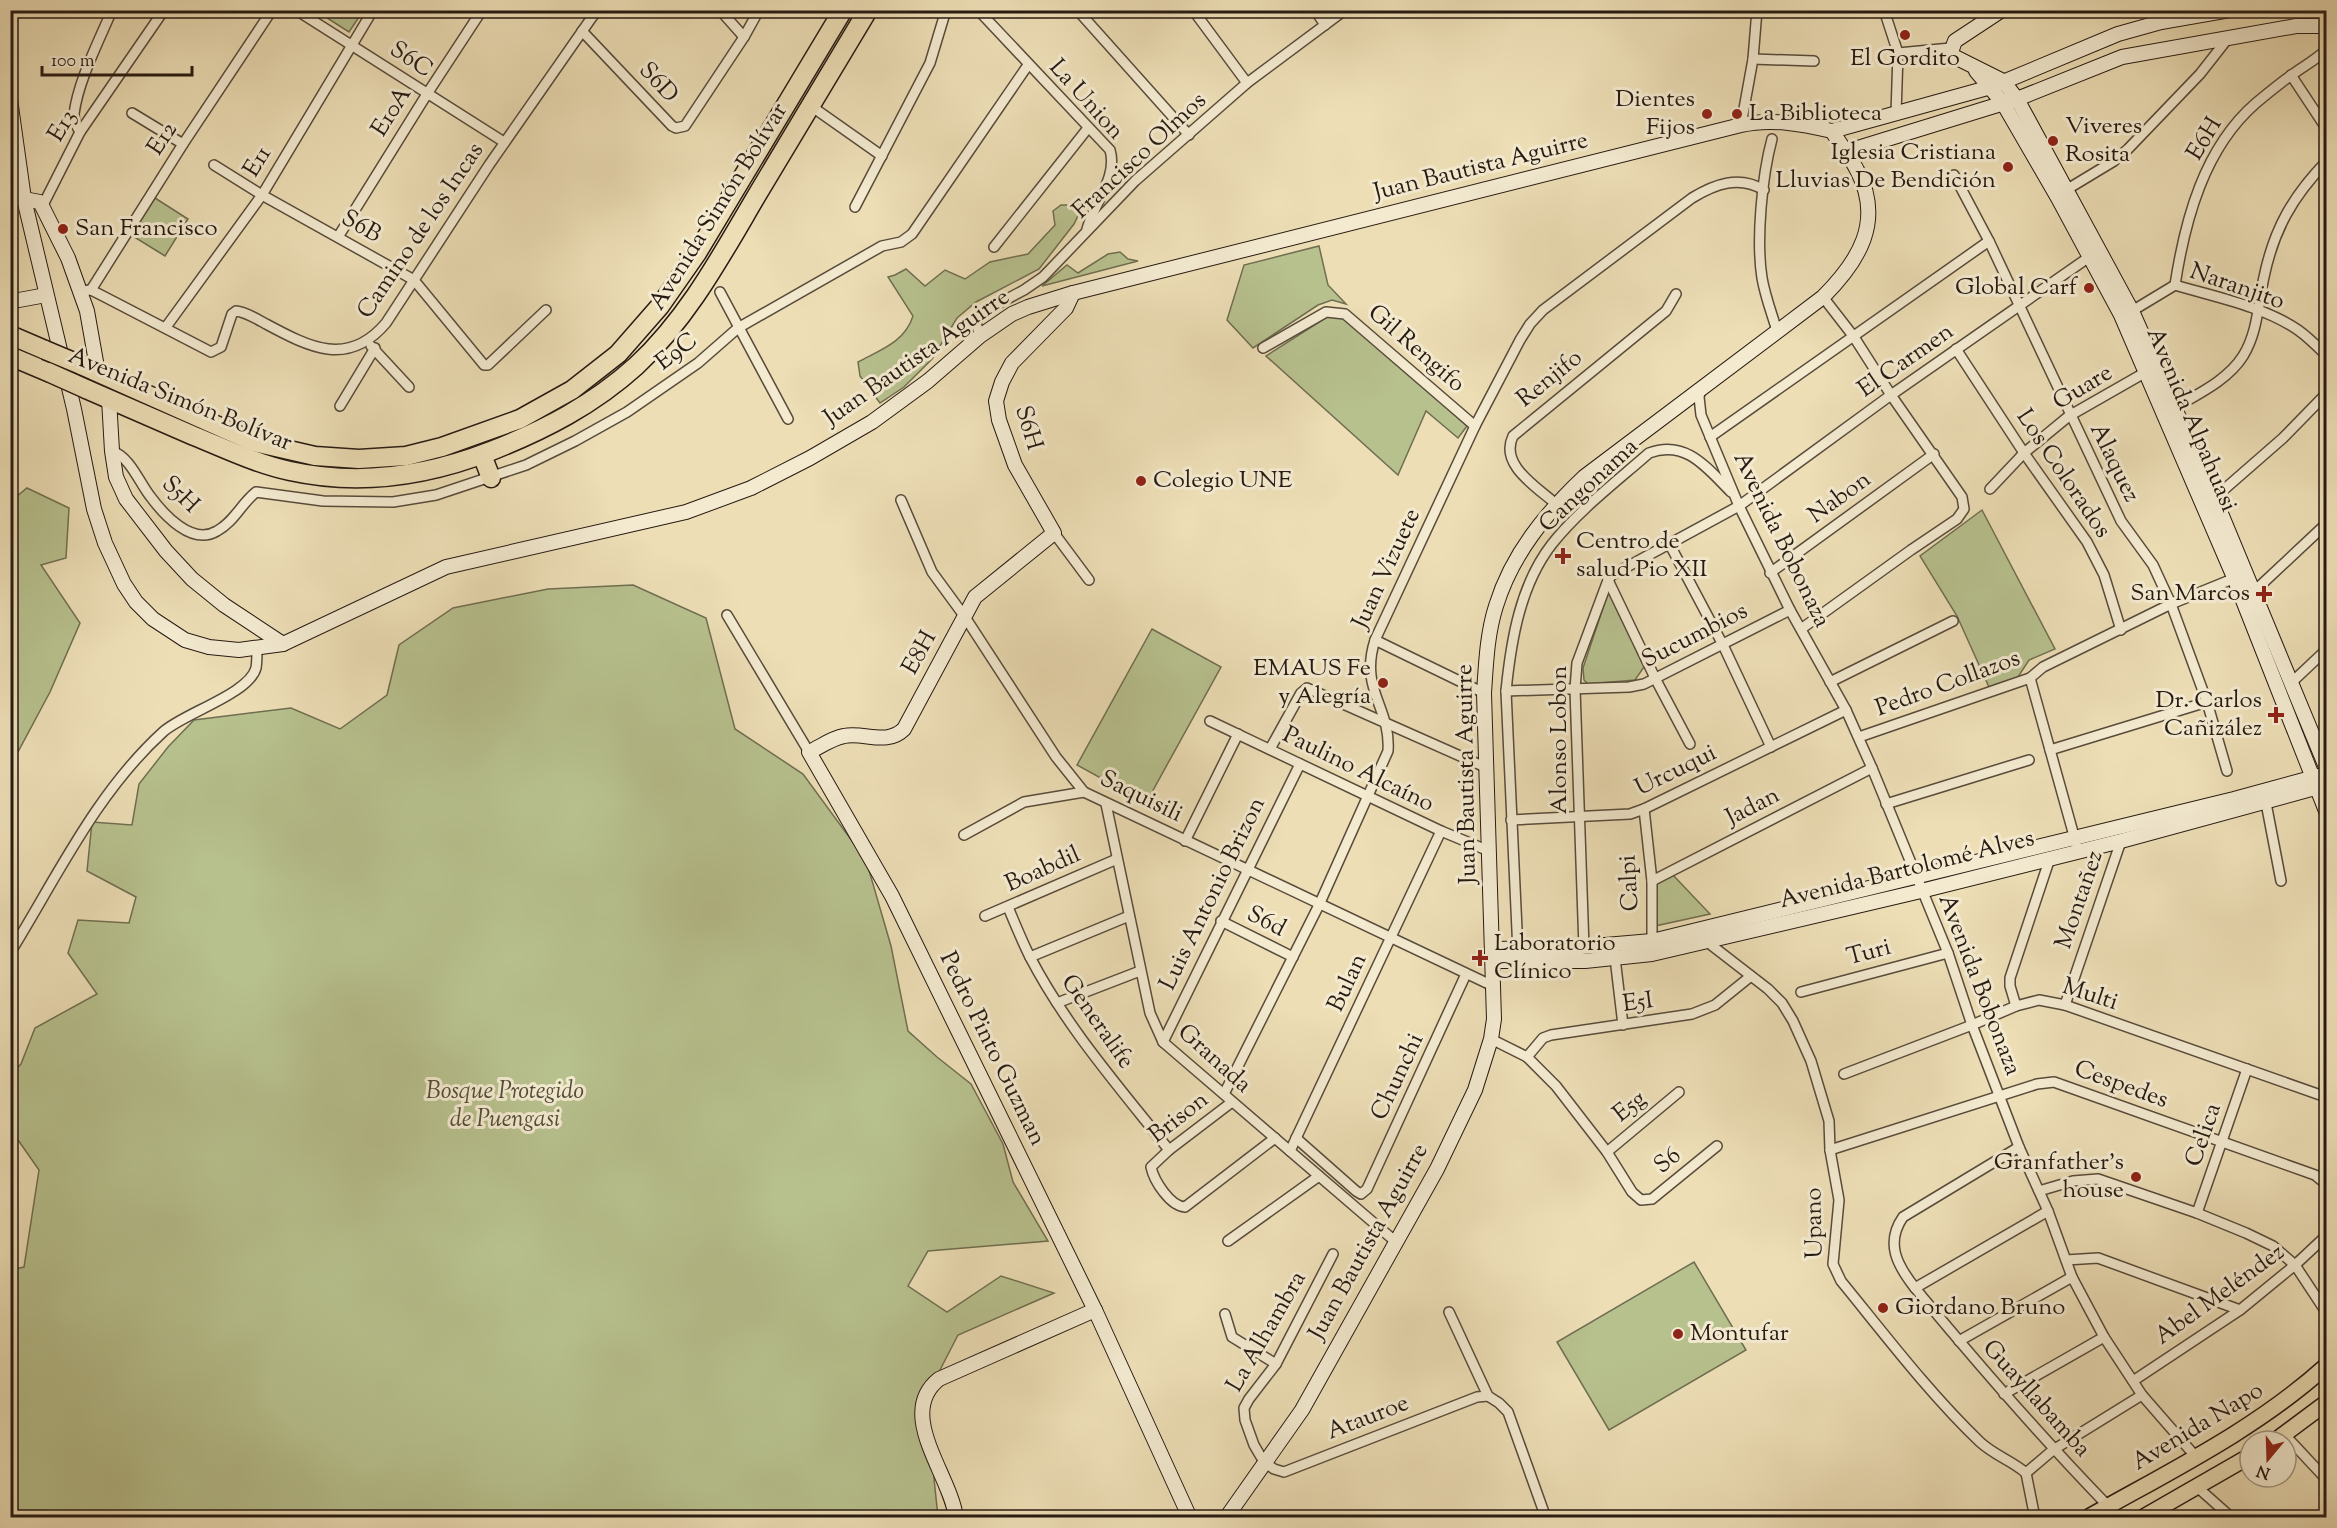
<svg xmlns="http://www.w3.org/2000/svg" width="2337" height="1528" font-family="'Sorts Mill Goudy',serif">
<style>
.green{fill:#b7c18e;stroke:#6f6e50;stroke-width:1.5}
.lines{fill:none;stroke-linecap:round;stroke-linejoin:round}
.street-casing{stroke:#584b3b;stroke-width:12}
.secondary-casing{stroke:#271a12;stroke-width:16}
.primary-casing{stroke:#271a12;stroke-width:18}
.highway-casing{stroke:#271a12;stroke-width:21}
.street{stroke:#f3ead0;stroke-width:9}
.secondary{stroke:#f3ead0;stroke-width:14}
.primary{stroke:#eddeb6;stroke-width:15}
.highway{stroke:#eddeb6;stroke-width:18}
.highway-bridge-casing{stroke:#271a12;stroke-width:21;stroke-linecap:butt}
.highway-bridge{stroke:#eddeb6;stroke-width:18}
.poi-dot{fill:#8f2418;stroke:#f3ead0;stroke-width:2}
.labels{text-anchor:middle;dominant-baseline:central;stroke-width:6;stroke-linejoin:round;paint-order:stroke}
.poi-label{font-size:24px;fill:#271a12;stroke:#f3ead0;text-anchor:start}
.street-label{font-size:24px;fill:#271a12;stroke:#f3ead0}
.park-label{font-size:24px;font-style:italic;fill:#524c37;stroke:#f3ead0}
</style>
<rect width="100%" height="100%" fill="#eddeb6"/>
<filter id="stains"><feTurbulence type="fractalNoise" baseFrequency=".00333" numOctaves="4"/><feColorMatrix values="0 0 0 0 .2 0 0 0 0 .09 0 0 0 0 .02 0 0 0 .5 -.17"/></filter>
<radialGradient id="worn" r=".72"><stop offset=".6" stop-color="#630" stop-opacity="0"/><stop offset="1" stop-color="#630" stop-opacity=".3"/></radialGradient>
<g class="green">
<path d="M316,11H363L349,32Z"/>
<path d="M155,198L188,219L165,256L131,235Z"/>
<path d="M1061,205H1083L1074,224L1039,269L976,302L957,318L932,359L904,387L880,403L860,376L858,362C880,350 905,342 913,316L888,277L895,275L906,269L925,286L945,270L965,279L990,262L1028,254L1055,225L1053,211Z"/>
<path d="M1319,246L1328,285L1346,304L1332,300L1318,305L1253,348L1227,320L1244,265Z"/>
<path d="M1120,252L1128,259L1138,261L1042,286L1067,265L1078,273L1108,254Z"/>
<path d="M1338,316L1349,320L1467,426L1458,438L1426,411L1398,475L1266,356L1327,317Z"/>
<path d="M27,488L69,508L66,558L41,565L80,623L50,692L11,765V501Z"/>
<path d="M1982,510L2055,649L2029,660L2018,677L1989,687L1957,616L1920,556Z"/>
<path d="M633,585L706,618L735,729L803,774L866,860L891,946L908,1031L937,1057L971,1084L1003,1144L1013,1182L1048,1241L928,1251L908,1286L947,1312L1001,1276L1054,1293L958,1335L923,1403L932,1459L938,1517L11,1518L10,1270L24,1267L39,1170L11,1130V1074L21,1064L35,1028L97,994L68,953L78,920L129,923L136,897L87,871L92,822L132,825L139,784L168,747L194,720L291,708L340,729L387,695L399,645L453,608L548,589Z"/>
<path d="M1609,590L1644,667L1635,680L1588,684L1584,680L1583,668Z"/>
<path d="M1152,629L1221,667L1146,803L1077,765Z"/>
<path d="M1672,874L1710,914L1655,926L1654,883Z"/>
<path d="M1694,1262L1746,1350L1609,1430L1557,1342Z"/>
</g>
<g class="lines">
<g class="street-casing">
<g id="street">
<path d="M296,10L504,142"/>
<path d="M720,10L744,37"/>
<path d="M978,10L1110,150C1118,177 1094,203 1087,229"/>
<path d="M1193,10L1247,83"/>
<path d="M1315,10L1325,25"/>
<path d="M1884,10L1898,53L1896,114"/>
<path d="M1080,13L1189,135"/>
<path d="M582,31L672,126L676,128L685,126L744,37L759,10"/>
<path d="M1898,53L1951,48"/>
<path d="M1753,59L1814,61"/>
<path d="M2291,75L2326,128"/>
<path d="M811,106L882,156"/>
<path d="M132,113L183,144"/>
<path d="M1741,125L1753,59L1757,10"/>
<path d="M80,132C76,126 74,121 74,114C78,81 99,41 112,10"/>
<path d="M1772,139C1762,176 1756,240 1762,278C1765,296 1772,314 1777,331"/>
<path d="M214,165L262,195L414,280L484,365H488L546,310"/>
<path d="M1954,175L1989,241L2121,521L2153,565L2171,604L2207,702L2227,771"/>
<path d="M2066,190L2114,161L2128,149L2200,74L2229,37"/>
<path d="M43,205L80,132L164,10"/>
<path d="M855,207L930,63L946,10"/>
<path d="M338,237L427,94L482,10"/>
<path d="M994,247L1088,128"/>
<path d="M2175,285C2185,220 2204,148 2256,103C2268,93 2280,83 2293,74C2304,66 2317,59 2326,50"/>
<path d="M91,290L183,144L272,10"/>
<path d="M80,291L91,290L101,295L211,352L221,347L232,314L236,311C246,312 257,319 266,324C309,347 348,368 386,323L489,165L597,10"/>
<path d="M720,292L788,419"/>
<path d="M2132,311L2175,285C2215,297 2263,306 2298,330C2308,337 2317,346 2326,355"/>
<path d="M166,327L262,195L373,10"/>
<path d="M980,336L976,323L979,314L1024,290L1043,277L1135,181L1247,83L1345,10"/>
<path d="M371,346L409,387"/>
<path d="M1263,348L1326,312L1345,314L1475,426"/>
<path d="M1956,349L2024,453L2087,542L2104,575L2121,630"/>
<path d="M1701,389L1699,397L1701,415L1739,506L1790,610L1846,710L1872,768L1948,953L1972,1025L2019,1147L2048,1211L2072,1277L2104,1337L2142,1395L2196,1457"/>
<path d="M340,406L375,348"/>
<path d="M2174,408C2198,394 2228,380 2243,356C2258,332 2258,303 2264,277C2274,229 2293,196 2326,162"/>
<path d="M1710,437L1989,241"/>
<path d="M112,451C130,457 139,482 150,496C164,515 192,546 217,531C234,522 241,504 256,492L323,501L393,502L436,495L526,465L575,441L627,412L698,363L738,328L882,246L901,242L912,234L1028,65"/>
<path d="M1990,489L2024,453L2069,416L2146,372"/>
<path d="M901,500L932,572L965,617L1056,757L1084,792L1493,986"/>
<path d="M2212,500L2283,438L2326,394"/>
<path d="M1556,504C1537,487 1499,465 1513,436L1666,311L1676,294"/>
<path d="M1054,533L1089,580"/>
<path d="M1670,545L1723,645L1771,747"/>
<path d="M1770,573L1934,454"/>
<path d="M1608,580L1656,680L1690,744"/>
<path d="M2250,593L2262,584L2326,524"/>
<path d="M727,615L809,752"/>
<path d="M1801,629L1911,550L1957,519L1964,509L1962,497L1891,395L1854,337L1823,297"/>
<path d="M1375,640L1484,693"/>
<path d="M2030,678L2076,843"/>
<path d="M1830,682L1953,621"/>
<path d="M2290,684L2326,650"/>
<path d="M1506,691L1629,687L1644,684L1790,610"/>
<path d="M1210,721L1441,831L1489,851"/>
<path d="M1859,737L2030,678L2043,667L2171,604L2240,576"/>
<path d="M1270,749L1301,693L1307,688L1485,767"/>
<path d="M2050,750L2207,702"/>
<path d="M2266,803L2281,881"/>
<path d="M1106,804L1150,1013L1163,1042L1396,1242"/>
<path d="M1886,804L2029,760"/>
<path d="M1644,809L1652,881V945"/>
<path d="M1511,820L1630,814L1644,809L1846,710"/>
<path d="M964,835L1024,802L1084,792"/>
<path d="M1185,841L1238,734"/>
<path d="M1652,881L1872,768"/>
<path d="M1008,907C1015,924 1022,941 1030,957C1067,1028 1120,1088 1169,1150"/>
<path d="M985,916L1117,859"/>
<path d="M1221,921L1293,957"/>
<path d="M1706,941L1768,989L1782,1003L1793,1021L1811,1061L1829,1121L1830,1150L1839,1200L1833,1264L1841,1281C1886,1336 1929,1393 1980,1442C1994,1455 2012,1461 2026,1473"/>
<path d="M1584,948L1575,689L1577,663L1608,580L1612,575L1739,506L1891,395L2092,255"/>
<path d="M1518,952L1506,691C1511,641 1520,585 1552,544C1579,510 1616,482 1649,453C1686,439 1707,468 1731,492"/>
<path d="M10,953C57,877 96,793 163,732C184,713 249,694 256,668C257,662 257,655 257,649"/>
<path d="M1030,957L1129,916"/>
<path d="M1615,958L1623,1025"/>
<path d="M1801,992L1948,953"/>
<path d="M1057,1003L1140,971"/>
<path d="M2065,1005L2121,841"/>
<path d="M2016,1006L2010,986V978L2050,858"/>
<path d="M1491,1039L1527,1057L1556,1086L1607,1152L1632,1192L1641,1200L1652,1199L1717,1146"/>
<path d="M1163,1042L1300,764"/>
<path d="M1527,1057L1543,1038L1551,1035L1692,1014L1715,1005L1751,976"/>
<path d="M1844,1074L1972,1025L2016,1006L2039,1000L2065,1005L2326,1097"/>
<path d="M1224,1094L1319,905L1388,751C1391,707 1359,690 1375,640L1475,426L1520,340L1530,324L1543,310L1692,198C1715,184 1739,175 1764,190"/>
<path d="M1232,1102L1169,1150L1151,1167C1154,1181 1170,1206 1185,1207L1275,1138"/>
<path d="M1296,1138L1356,1191L1361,1194L1367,1189L1466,974"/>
<path d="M2019,1147L1903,1217C1885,1243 1897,1265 1915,1288C1977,1363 2040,1436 2108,1506"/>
<path d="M1830,1150L2037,1084L2054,1082L2315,1175L2326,1184"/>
<path d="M1290,1151L1441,831"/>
<path d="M1607,1152L1679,1092"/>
<path d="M2039,1191L2073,1181L2098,1179L2197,1213L2246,1233L2273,1246L2295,1265L2326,1312"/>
<path d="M2197,1213L2247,1069"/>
<path d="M1228,1241L1319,1176"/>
<path d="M1333,1254L1276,1364L1249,1399L1244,1408L1245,1420L1254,1445L1264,1462L1274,1469L1284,1472L1477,1397L1488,1396"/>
<path d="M2066,1260L2098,1258L2240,1310"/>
<path d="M1915,1288L2048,1211"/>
<path d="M1449,1312L1488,1396L1499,1403L1508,1412L1546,1518"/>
<path d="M1225,1314L1232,1337L1276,1364"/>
<path d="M1959,1341L2072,1277"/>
<path d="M2133,1381L2240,1310L2295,1265L2326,1236"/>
<path d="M2004,1394L2104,1337"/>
<path d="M2285,1435L2326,1479"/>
<path d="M2026,1473L2053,1450L2142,1395"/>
<path d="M2026,1473L2035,1518"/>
<path d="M2196,1486L2232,1518"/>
</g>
</g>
<g class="secondary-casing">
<g id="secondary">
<path d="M2002,10L1955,41L1951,52L1953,56L2003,81L2017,99L2132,311L2215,499L2326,767"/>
<path d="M10,11L11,10"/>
<path d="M1976,71L2003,103L2058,198L2121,315L2233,575L2326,811"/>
<path d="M10,99L24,199L74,409L94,509L105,543L124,584L136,602L153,619L185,640L209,647L239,650L283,644L446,567L686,512L751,488L810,458L872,422L928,381L980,336L1012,314L1028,307L1073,293L1741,125C1771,118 1802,124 1832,131C1840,144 1850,156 1857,170C1884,221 1859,261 1823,297L1584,477C1546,513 1512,554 1496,606C1487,634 1486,664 1484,693L1494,1019L1491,1039L1475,1090L1437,1169L1302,1410L1226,1518"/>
<path d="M1832,131L1991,87L2118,34L2161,22L2230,10"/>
<path d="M1845,152L2017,99L2122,57L2296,26H2326"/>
<path d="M10,192L24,199L40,202L68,258L87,311L98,373"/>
<path d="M1073,293L1066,308L1012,363L1002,382L996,401L999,420L1015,465L1054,533L975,597L904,729C887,746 865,732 844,736C832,738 820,747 809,752L892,896L1095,1310L1190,1518"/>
<path d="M10,299L19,300L46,295"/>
<path d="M109,399L112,451L116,477L126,499L166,551L192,579L224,605L283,644"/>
<path d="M1492,949L1570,948L1652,941L2234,799L2326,774"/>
<path d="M1493,961H1585L1652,954L1921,891L2121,841L2326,785"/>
<path d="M956,1518C951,1475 895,1414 939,1379L1095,1310"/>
</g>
</g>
<g class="primary-casing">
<g id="primary">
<path d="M2275,1441L2326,1403"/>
<path d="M2087,1518C2170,1471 2255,1430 2326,1366"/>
<path d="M2142,1518L2250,1456"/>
</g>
</g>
<g class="highway-casing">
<g id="highway">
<path d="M10,335L45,350"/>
<path d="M10,356L48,372"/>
<path d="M81,365L254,442L315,456L359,459L406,456L442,447L520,419L572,390L618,354L660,306L697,253L843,10"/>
<path d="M86,389C122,405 158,420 194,436C226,449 257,464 290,471C358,486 427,476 491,451C544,430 593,405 636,366C688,318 721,256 757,195C794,134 831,72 868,10"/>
<path d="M482,455L491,478"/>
</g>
</g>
<use href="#street" class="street"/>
<use href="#secondary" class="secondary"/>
<use href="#primary" class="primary"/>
<use href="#highway" class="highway"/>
<g class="highway-bridge-casing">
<g id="highway-bridge">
<path d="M45,350L81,365"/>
<path d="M48,372L86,389"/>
</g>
</g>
<use href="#highway-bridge" class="highway-bridge"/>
</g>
<g class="poi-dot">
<circle cx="1905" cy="35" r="6"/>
<circle cx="1707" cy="114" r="6"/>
<circle cx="1737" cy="114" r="6"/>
<circle cx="2053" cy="141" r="6"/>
<circle cx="2008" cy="167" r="6"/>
<circle cx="63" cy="229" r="6"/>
<circle cx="2089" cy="288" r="6"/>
<circle cx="1141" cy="481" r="6"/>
<path d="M1560 547h6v6h6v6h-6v6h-6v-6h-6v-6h6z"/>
<path d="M2261 585h6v6h6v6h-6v6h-6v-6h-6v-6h6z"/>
<circle cx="1383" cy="683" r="6"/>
<path d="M2273 706h6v6h6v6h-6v6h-6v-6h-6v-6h6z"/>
<path d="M1477 949h6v6h6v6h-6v6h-6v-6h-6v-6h6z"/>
<circle cx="2136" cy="1177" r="6"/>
<circle cx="1883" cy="1308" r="6"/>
<circle cx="1678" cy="1334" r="6"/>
</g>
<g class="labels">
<g class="poi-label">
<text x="1905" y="59" text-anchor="middle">El Gordito</text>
<text x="1695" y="100" text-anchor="end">Dientes<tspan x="1695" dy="28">Fijos</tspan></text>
<text x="1749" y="114">La Biblioteca</text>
<text x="2065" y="127">Viveres<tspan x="2065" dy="28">Rosita</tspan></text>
<text x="1996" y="153" text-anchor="end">Iglesia Cristiana<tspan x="1996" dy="28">Lluvias De Bendición</tspan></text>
<text x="75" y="229">San Francisco</text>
<text x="2077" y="288" text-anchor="end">Global Carf</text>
<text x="1153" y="481">Colegio UNE</text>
<text x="1576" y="542">Centro de<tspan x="1576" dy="28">salud Pio XII</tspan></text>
<text x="2250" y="594" text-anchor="end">San Marcos</text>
<text x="1371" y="669" text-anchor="end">EMAUS Fe<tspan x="1371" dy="28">y Alegría</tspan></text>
<text x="2262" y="701" text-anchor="end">Dr. Carlos<tspan x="2262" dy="28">Cañizález</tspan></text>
<text x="1494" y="944">Laboratorio<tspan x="1494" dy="28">Clínico</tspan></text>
<text x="2124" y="1163" text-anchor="end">Granfather's<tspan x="2124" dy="28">house</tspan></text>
<text x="1895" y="1308">Giordano Bruno</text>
<text x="1690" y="1334">Montufar</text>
</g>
<g class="street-label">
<text transform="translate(411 60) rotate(33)">S6C</text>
<text transform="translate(658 83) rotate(47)">S6D</text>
<text transform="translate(1086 100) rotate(48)">La Union</text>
<text transform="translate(392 112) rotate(-58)">E10A</text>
<text transform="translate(63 126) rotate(-59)">E13</text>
<text transform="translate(163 139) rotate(-57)">E12</text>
<text transform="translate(2205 139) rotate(-59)">E6H</text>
<text transform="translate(1140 156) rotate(-43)">Francisco Olmos</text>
<text transform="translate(258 162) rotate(-59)">E11</text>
<text transform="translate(1481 167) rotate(-14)">Juan Bautista Aguirre</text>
<text transform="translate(719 207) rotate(-58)">Avenida Simón Bolívar</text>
<text transform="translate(361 227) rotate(30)">S6B</text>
<text transform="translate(421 231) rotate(-56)">Camino de los Incas</text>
<text transform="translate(2237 287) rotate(19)">Naranjito</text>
<text transform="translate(1416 349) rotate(41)">Gil Rengifo</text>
<text transform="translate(677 352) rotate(-38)">E9C</text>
<text transform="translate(917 358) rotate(-35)">Juan Bautista Aguirre</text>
<text transform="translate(1906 361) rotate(-35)">El Carmen</text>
<text transform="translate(1550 379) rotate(-39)">Renjifo</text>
<text transform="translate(2083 388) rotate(-31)">Guare</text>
<text transform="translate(180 400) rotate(22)">Avenida Simón Bolívar</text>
<text transform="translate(2191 420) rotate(67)">Avenida Alpahuasi</text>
<text transform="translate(1028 428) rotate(73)">S6H</text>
<text transform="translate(2114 463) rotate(64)">Alaquez</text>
<text transform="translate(2063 474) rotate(56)">Los Colorados</text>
<text transform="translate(1589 486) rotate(-43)">Cangonama</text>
<text transform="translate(180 495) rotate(44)">S5H</text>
<text transform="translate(1840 498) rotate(-36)">Nabon</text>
<text transform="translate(1781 540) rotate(64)">Avenida Bobonaza</text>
<text transform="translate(1387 569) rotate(-65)">Juan Vizuete</text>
<text transform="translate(1695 636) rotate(-27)">Sucumbios</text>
<text transform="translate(920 653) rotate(-61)">E8H</text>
<text transform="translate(1948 684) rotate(-20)">Pedro Collazos</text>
<text transform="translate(1560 740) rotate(-90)">Alonso Lobon</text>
<text transform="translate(1358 770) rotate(26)">Paulino Alcaíno</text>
<text transform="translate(1676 771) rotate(-26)">Urcuqui</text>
<text transform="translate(1467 774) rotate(-91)">Juan Bautista Aguirre</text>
<text transform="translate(1141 797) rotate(26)">Saquisili</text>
<text transform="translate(1753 807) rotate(-27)">Jadan</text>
<text transform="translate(1043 870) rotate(-24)">Boabdil</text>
<text transform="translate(1907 870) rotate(-14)">Avenida Bartolomé Alves</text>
<text transform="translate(1630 883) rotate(-93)">Calpi</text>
<text transform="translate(1213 894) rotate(-64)">Luis Antonio Brizon</text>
<text transform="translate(2080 900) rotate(-71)">Montañez</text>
<text transform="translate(1266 922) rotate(27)">S6d</text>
<text transform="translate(1869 953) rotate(-15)">Turi</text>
<text transform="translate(1348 983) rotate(-65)">Bulan</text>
<text transform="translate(1979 985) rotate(69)">Avenida Bobonaza</text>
<text transform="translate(2090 995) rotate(18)">Multi</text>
<text transform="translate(1638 1003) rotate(-8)">E5I</text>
<text transform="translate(1097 1022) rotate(55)">Generalife</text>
<text transform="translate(992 1049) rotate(64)">Pedro Pinto Guzman</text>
<text transform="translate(1214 1059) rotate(42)">Granada</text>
<text transform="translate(1398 1077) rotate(-65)">Chunchi</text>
<text transform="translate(2121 1085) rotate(20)">Cespedes</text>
<text transform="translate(1630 1107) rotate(-39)">E5g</text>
<text transform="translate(1179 1118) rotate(-38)">Brison</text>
<text transform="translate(2204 1135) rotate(-71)">Celica</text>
<text transform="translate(1668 1161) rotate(-39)">S6</text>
<text transform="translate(1815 1223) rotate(-91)">Upano</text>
<text transform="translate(1369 1242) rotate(-61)">Juan Bautista Aguirre</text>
<text transform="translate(2220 1295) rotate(-36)">Abel Meléndez</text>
<text transform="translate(1267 1332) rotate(-60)">La Alhambra</text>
<text transform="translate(2036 1399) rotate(48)">Guayllabamba</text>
<text transform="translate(1368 1418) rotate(-21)">Atauroe</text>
<text transform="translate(2198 1427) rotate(-31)">Avenida Napo</text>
</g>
<g class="park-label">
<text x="505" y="1092">Bosque Protegido<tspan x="505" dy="28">de Puengasi</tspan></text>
</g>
</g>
<rect width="2337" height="1528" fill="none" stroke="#eddeb6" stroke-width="36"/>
<rect x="12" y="12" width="2313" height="1504" fill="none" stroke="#271a12" stroke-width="3"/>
<rect x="18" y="18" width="2301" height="1492" fill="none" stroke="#271a12" stroke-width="1.5"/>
<g transform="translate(2268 1459) rotate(199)"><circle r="28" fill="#f3ead0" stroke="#a19784" stroke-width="1.5"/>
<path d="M0-4.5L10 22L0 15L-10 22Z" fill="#8f2418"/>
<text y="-9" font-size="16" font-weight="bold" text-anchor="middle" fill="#271a12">N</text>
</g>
<path d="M42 66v9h150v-9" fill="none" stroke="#271a12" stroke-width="3"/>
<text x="51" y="66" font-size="18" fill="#271a12" stroke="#f3ead0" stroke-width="4.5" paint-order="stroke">100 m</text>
<rect width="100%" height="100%" filter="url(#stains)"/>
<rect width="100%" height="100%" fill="url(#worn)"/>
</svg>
